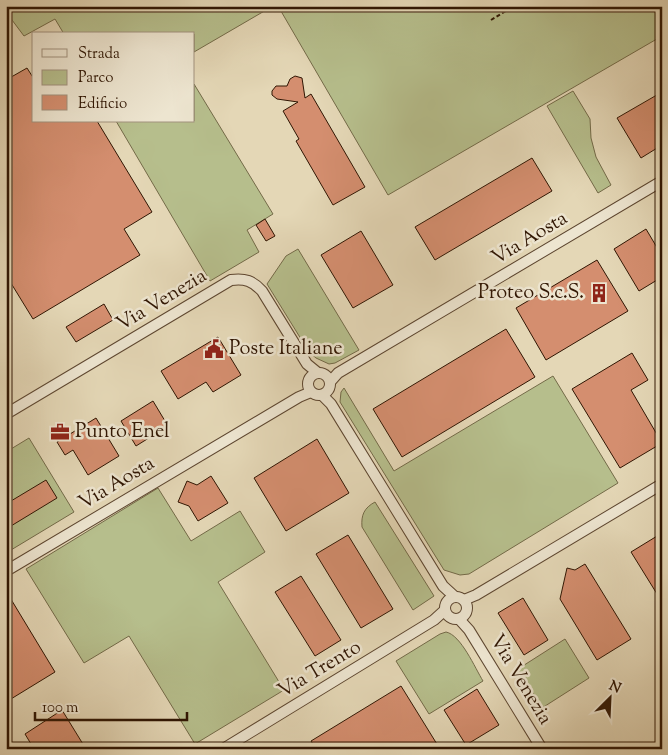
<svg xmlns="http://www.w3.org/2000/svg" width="668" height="755" font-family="'Sorts Mill Goudy',serif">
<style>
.green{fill:#b6be8c;stroke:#736a48}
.building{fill:#d48e6f;stroke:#301603}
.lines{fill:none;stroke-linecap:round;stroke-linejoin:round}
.minor-casing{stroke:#5d4630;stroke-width:12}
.path{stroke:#301603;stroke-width:2;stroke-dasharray:4 2.5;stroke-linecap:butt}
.minor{stroke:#ede5d0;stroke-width:10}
.labels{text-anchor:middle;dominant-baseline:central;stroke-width:5;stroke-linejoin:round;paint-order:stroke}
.street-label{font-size:20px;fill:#301603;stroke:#ede5d0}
.poi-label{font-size:20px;fill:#301603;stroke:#ede5d0;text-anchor:start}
</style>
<rect width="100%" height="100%" fill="#e4d7b6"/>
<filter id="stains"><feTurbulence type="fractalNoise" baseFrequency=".004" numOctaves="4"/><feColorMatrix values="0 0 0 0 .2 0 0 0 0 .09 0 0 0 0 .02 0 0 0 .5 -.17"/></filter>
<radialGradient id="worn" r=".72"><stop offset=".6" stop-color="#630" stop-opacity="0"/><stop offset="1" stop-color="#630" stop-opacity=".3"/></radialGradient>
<g class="green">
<path d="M6,6H273L194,52V34H64L55,19L24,36L6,12Z"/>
<path d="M278,6H662V36L388,195Z"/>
<path d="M194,84L273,214L247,230L259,252L210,281L116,121H194Z"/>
<path d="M573,91L590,119L591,138L596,157L611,185L598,193L547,106Z"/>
<path d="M298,249L359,350L335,363L329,364L316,358L309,352L267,284L286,256Z"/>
<path d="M553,376L618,483L469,574L460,575L444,570L340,402L341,392L344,388L394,471Z"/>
<path d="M29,438L74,512L6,553V452Z"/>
<path d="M158,488L191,541L240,511L265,552L218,582L284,690L195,744L129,636L84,663L26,569Z"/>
<path d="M375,502L434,596L413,610L362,527C361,515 364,508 375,502Z"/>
<path d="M446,632C461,635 475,668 483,681L429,714L396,661L440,634Z"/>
<path d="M565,639L589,678L542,708L518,669Z"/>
</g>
<g class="building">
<path d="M27,68L34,79V121H97L152,212L124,229L140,255L33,319L6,275V80Z"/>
<path d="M295,76L302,78L305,98L311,94L365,187L333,205L296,141L299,139L283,111L298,102L277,99L272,95V91L276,86H287L290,79Z"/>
<path d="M662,92V145L641,158L617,118Z"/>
<path d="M532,158L552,191L435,260L415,227Z"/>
<path d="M265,219L275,236L266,241L256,225Z"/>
<path d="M646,229L662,256V277L639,291L614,249Z"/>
<path d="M361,231L393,285L353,308L321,255Z"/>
<path d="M597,260L628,311L546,360L516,308Z"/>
<path d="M104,304L113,320L76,342L66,327Z"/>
<path d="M506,329L535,377L402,457L373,409Z"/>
<path d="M218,337L241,375L213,392L206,382L178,399L161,371Z"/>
<path d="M632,353L648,380L631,390L662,443L620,468L572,389Z"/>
<path d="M153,401L168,426L136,446L121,421Z"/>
<path d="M96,418L119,456L88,475L73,450L65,455L57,442Z"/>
<path d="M317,439L349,493L286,531L254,478Z"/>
<path d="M211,476L228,503L198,521L189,506L178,502L187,481L197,485Z"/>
<path d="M46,480L57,498L6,529V504Z"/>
<path d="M662,533V602L631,552Z"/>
<path d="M348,535L393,609L361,628L316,554Z"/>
<path d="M585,564L631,639L597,660L560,599L567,568L575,570Z"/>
<path d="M301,576L341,640L315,656L275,592Z"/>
<path d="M6,591L55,672L6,702Z"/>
<path d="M523,598L548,640L524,655L498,613Z"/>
<path d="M401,686L440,749H316L311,741Z"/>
<path d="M477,689L499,725L466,745L444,710Z"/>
<path d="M62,710L86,749H34L25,734Z"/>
</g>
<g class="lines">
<g class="minor-casing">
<g id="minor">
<circle cx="319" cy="384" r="11"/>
<path d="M330,382L338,373L662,181"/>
<path d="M322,395L331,404L443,586L455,597"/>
<path d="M6,414L231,280C245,278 253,281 262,291L307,364L318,373"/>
<path d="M6,571L299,397L311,392"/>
<circle cx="456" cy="608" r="11"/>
<path d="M464,600L476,595L662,484"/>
<path d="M459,619L469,630L542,749"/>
<path d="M223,749L434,620L445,610"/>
</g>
</g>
<path class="path" d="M491,20L514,6"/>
<use href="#minor" class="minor"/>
</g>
<defs>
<g id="building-bare" transform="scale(1.5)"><path d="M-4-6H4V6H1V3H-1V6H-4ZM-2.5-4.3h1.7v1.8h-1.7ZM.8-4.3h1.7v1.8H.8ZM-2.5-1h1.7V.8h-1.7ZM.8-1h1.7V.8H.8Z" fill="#8f2418" stroke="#ede5d0" stroke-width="2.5" paint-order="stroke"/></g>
<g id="civic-bare" transform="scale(1.5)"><path d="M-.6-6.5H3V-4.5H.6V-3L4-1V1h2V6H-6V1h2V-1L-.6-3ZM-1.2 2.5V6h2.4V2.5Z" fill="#8f2418" stroke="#ede5d0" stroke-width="2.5" paint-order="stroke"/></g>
<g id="office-bare" transform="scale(1.5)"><path d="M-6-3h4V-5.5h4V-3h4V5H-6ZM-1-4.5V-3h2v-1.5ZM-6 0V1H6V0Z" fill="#8f2418" stroke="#ede5d0" stroke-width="2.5" paint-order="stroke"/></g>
</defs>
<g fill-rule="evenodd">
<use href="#building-bare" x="599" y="293"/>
<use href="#civic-bare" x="214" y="349"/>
<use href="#office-bare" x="60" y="432"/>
</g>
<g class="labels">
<g class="street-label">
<text transform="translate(530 239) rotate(-31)">Via Aosta</text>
<text transform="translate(162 301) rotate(-31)">Via Venezia</text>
<text transform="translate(117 484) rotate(-31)">Via Aosta</text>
<text transform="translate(320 670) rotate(-31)">Via Trento</text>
<text transform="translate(520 680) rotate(59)">Via Venezia</text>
</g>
<g class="poi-label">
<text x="584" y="293" text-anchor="end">Proteo S.c.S.</text>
<text x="229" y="349">Poste Italiane</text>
<text x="75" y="432">Punto Enel</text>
</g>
</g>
<rect width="668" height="755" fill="none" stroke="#e4d7b6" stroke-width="25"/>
<rect x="8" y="8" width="653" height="740" fill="none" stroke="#301603" stroke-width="2.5"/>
<rect x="12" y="12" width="643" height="730" fill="none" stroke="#301603"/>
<rect x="32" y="32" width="162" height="90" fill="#ede5d0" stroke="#a1927e"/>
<rect x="42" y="49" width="25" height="8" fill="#ede5d0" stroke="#a1927e"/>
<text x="78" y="58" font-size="15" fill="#301603">Strada</text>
<rect x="42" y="70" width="25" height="15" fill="#b6be8c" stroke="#a1927e"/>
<text x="78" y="82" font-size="15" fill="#301603">Parco</text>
<rect x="42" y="95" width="25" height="15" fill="#d48e6f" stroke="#a1927e"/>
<text x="78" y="108" font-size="15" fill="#301603">Edificio</text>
<g transform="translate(610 698) rotate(24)" stroke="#ede5d0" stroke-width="4" paint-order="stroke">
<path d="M0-4L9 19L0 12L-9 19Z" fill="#301603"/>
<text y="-8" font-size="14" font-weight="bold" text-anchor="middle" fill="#301603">N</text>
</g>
<path d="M35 712v8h152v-8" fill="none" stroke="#301603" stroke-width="2.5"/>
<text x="42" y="712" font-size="15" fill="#301603" stroke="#ede5d0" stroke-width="4" paint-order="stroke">100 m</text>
<rect width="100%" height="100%" filter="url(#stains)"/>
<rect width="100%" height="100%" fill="url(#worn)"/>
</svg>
